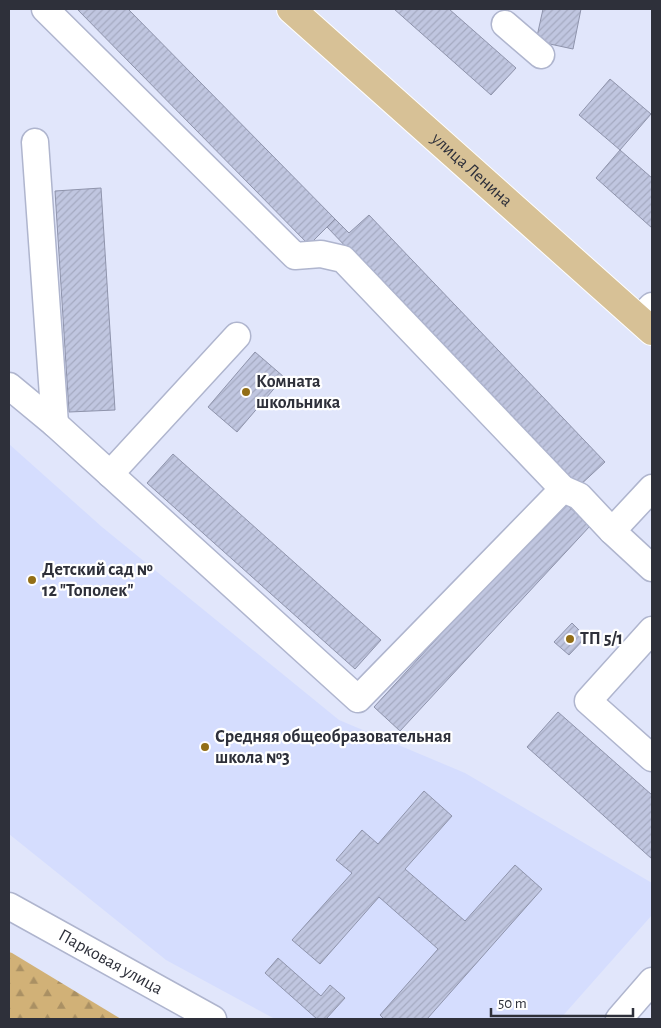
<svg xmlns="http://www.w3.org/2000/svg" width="661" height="1028" font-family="'Alegreya Sans',sans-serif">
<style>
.built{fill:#d5ddfe}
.forest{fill:url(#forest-firs)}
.building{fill:url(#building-hatch);stroke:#8f94ac}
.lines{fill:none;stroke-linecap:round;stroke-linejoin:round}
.minor-casing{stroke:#afb5ce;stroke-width:29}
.major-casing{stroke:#fff;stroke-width:30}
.minor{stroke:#fff;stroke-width:26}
.major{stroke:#d7c196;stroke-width:28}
.poi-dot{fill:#936e16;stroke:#fff;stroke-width:2}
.labels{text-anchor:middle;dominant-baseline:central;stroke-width:4.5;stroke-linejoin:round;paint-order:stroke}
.street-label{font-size:18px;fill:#2e303a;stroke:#fff}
.poi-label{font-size:18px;font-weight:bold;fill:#2e303a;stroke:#fff;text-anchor:start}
</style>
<defs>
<pattern id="forest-firs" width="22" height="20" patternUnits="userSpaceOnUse" patternTransform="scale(1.25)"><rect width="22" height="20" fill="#d1b177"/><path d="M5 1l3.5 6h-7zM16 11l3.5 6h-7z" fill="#aa9063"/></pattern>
<pattern id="building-hatch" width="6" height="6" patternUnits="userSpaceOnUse" patternTransform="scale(1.25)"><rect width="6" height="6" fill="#c0c6e0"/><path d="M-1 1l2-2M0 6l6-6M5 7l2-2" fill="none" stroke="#a5aac1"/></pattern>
</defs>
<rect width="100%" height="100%" fill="#e1e6fb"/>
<path class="built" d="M9,444L102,527L339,720L465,773L652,883V915L560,1019H275L166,960L9,834Z"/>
<path class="forest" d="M9,952L12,953L121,1019H9Z"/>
<g class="building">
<path d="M77,9H128L335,219L309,245Z"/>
<path d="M394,9H449L516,68L491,95Z"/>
<path d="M543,9H581L573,49L536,41Z"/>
<path d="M610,79L651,114L620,150L579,115Z"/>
<path d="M620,150L652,178V228L596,178Z"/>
<path d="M101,188L115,410L69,412L55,191Z"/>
<path d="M369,215L605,462L577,488L327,227L335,219L349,233Z"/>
<path d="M255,352L284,377L237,432L208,407Z"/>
<path d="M173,454L381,640L355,669L147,483Z"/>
<path d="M563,501L590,526L400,731L374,707Z"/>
<path d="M572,623L586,637L569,655L554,642Z"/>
<path d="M558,712L652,795V859L527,747Z"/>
<path d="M424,791L452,816L405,869L465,921L515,865L542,889L427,1019H384L380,1015L438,949L379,897L320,964L292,940L352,873L336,860L362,830L378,844Z"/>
<path d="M278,958L321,996L330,985L345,998L326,1019H317L265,973Z"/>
</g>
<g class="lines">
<g class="minor-casing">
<g id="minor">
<path d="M45,9L295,256L321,254L343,259L563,489"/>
<path d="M505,24L541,55"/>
<path d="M639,319L652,306"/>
<path d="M9,386L55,424L35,142"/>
<path d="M55,424L358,699L563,489L579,496L612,531L652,568"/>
<path d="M110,474L237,336"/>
<path d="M612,531L652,488"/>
<path d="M652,630L588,701L652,758"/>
<path id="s1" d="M9,906L213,1019"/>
<path d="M619,1019L652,981"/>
</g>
</g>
<g class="major-casing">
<g id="major">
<path id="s2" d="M291,9L652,331"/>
</g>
</g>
<use href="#minor" class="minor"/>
<use href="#major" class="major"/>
</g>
<g class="poi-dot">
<circle cx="246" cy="392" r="5"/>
<circle cx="32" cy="580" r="5"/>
<circle cx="570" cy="639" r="5"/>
<circle cx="205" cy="747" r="5"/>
</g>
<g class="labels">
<g class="street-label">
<text stroke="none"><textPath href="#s2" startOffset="242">улица Ленина</textPath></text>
<text stroke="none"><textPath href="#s1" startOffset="116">Парковая улица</textPath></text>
</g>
<g class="poi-label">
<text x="256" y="382">Комната<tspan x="256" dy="21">школьника</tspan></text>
<text x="42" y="570">Детский сад №<tspan x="42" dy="21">12 "Тополек"</tspan></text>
<text x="580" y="639">ТП 5/1</text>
<text x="215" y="737">Средняя общеобразовательная<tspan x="215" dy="21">школа №3</tspan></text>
</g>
</g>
<rect width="661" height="1028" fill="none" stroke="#2e303a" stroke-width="20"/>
<path d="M491 1008v8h142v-8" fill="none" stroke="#2e303a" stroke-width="2.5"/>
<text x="498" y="1008" font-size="15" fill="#2e303a" stroke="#ffffff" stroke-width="4" paint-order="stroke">50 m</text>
</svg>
